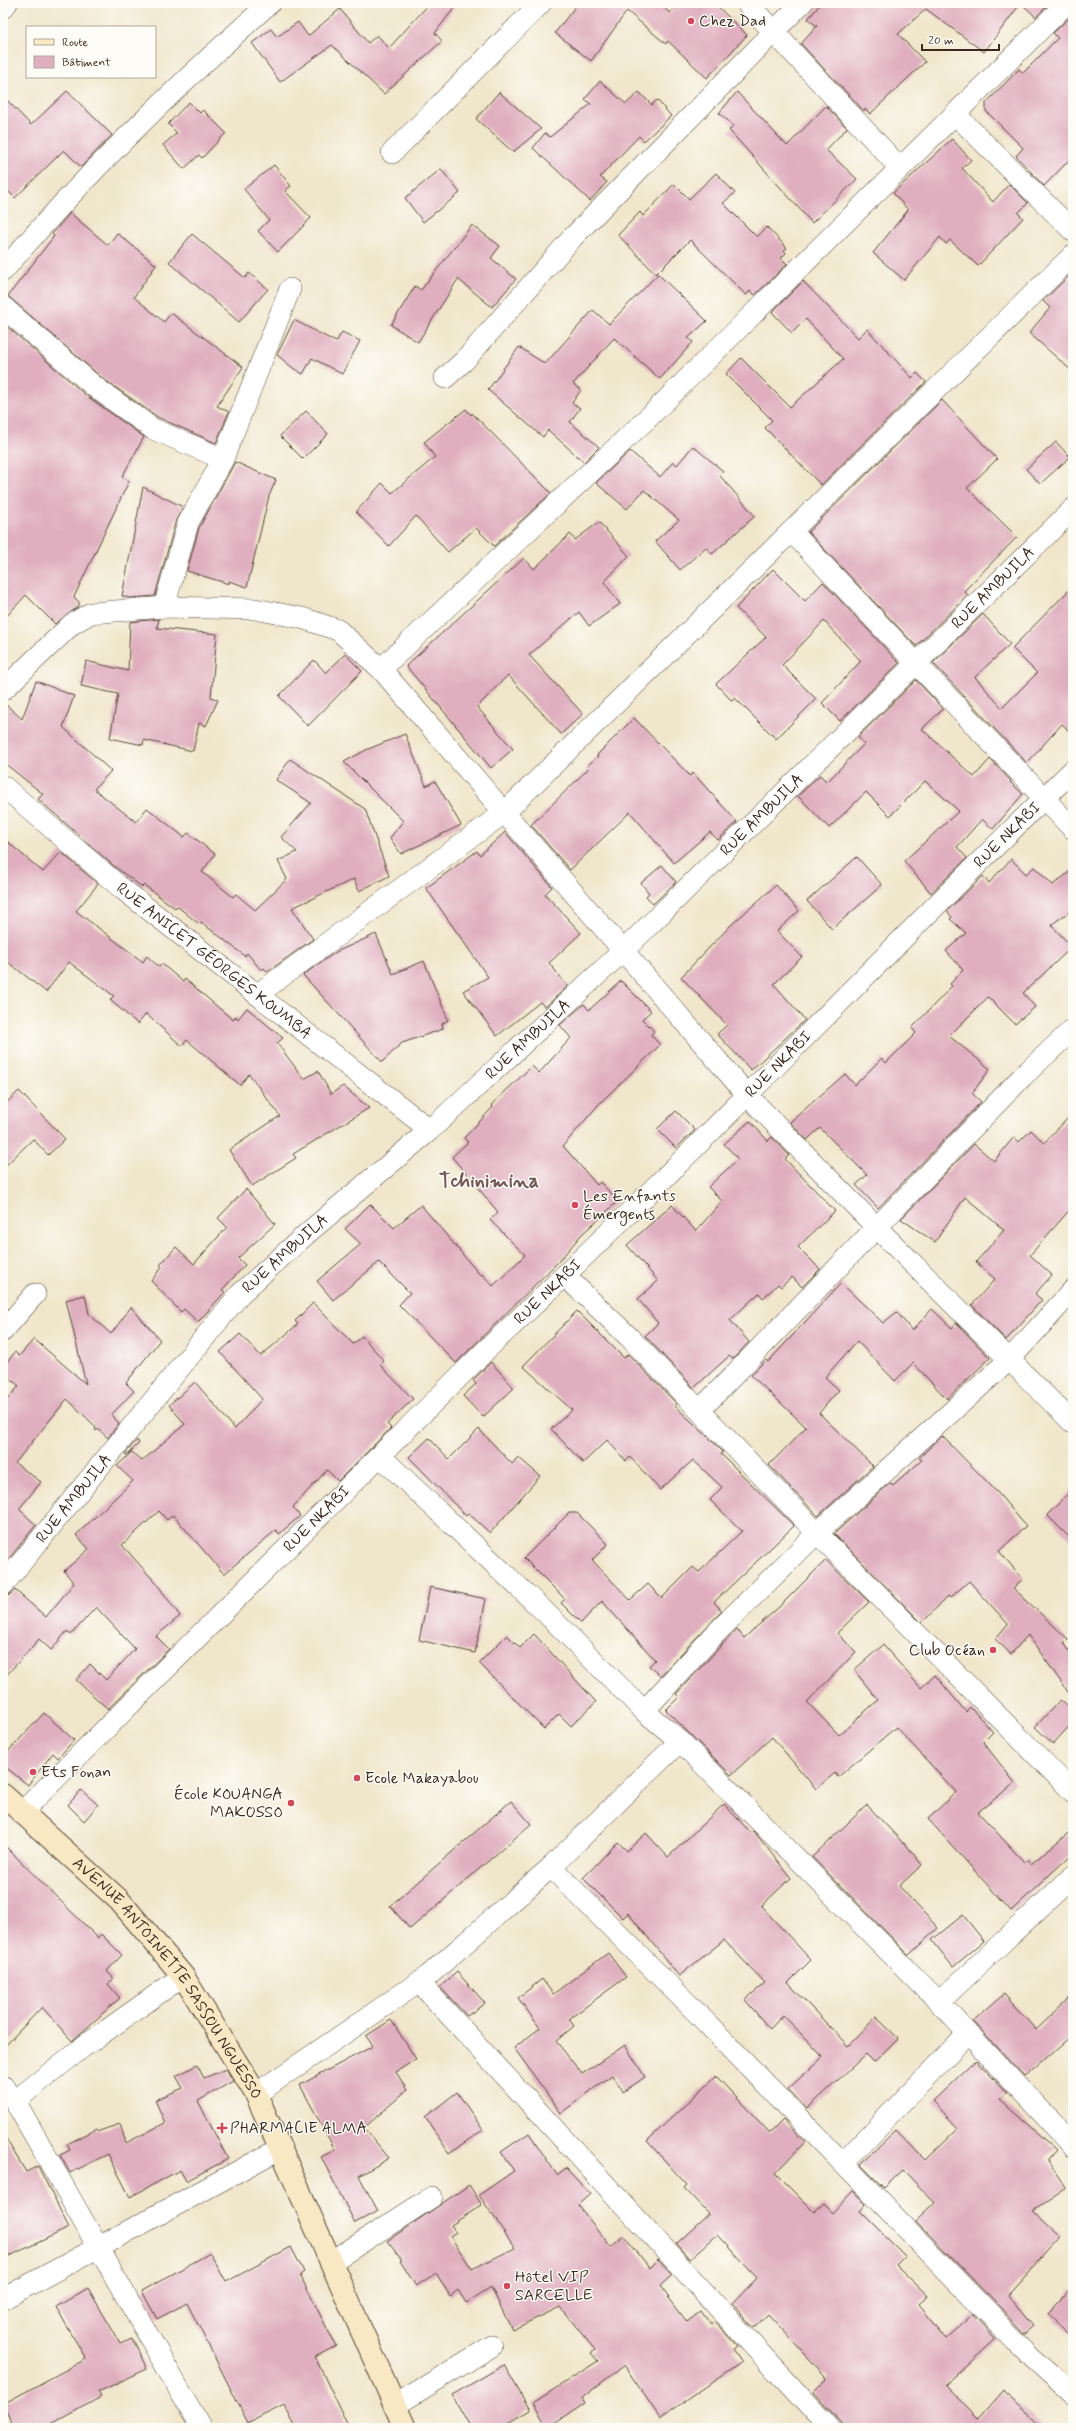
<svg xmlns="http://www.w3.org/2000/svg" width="1076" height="2431" font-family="Mynerve,sans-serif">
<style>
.building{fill:#e0afbf}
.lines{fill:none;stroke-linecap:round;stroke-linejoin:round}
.street-casing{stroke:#564638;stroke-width:22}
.secondary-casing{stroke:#564638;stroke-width:24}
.street{stroke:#fff;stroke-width:21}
.secondary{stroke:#f8e8c3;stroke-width:22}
.poi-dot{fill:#d1495b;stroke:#fdfcf7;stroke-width:1.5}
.labels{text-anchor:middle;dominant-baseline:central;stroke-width:3;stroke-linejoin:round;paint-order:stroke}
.poi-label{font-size:16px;fill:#3b2a1e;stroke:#fdfcf7;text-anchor:start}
.street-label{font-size:16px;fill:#3b2a1e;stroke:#fdfcf7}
.district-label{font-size:20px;font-weight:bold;fill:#755956;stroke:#fdfcf7}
</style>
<rect width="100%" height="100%" fill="#fdfcf7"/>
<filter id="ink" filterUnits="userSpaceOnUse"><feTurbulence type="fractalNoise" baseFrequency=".025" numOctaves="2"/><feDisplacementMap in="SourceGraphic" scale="8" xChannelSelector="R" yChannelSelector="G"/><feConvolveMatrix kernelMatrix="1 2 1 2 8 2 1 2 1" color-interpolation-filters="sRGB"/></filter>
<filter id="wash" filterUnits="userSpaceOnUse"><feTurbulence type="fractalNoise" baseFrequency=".012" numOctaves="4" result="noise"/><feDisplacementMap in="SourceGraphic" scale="16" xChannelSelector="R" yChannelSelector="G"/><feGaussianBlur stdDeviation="0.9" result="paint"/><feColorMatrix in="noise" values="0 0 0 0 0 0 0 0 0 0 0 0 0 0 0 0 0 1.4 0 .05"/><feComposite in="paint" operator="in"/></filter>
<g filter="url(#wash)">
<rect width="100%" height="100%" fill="#f0e6cb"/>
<g id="blocks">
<g class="building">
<path d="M430,3H458L435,33L442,41L384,94L332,45L280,82L252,43L271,29L277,37L298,22L308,36L340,9L368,43L377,35L389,48Z"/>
<path d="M578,3H658L670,13L678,3H714L747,35L707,78L668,41L666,44L627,11L591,61L555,33Z"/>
<path d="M821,3H1021L984,52L926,9L898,34L925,62L870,114L865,109L864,111L801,44L817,26L808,19Z"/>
<path d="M1021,3H1050L1036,17Z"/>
<path d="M1073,14V156L1044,186L1016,156L1023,148L986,111V103L1019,69L1023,73L1058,38L1053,33Z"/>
<path d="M600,81L626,104L639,92L652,105L657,100L671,116L644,141L639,136L600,177L607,182L590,201L533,148L545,133L550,137L591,104L585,99Z"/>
<path d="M67,91L112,135L81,167L64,150L15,198L3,186V96L31,125Z"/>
<path d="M499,92L541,129L513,152L476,119Z"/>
<path d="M737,92L787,146L826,106L847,128L826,150L857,179L812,223L729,130L734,126L719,113Z"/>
<path d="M189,102L200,113L203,110L226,133L202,158L199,155L184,169L163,145L177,133L168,124Z"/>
<path d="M952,139L971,160L962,168L993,202L1009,184L1028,203L1018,213L1023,218L978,266L950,240L946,244L940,237L904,280L873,253L908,210L893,193Z"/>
<path d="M274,165L291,186L285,191L311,218L278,252L258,231L269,220L244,189Z"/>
<path d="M441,169L460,193L423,222L405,198Z"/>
<path d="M716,173L735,193L723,203L757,237L767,227L787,248L784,250L786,253L781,258L787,264L755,295L750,291L746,295L690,240L656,274L618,235L640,212L643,216L674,184L689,199Z"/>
<path d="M70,213L108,245L117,233L156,265L134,297L164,322L171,313L243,367L217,406L229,412L216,443L159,418L102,378L8,296L54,236L52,234Z"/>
<path d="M472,225L500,246L491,258L516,279L492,307L458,279L418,342L391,325L415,286L421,290Z"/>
<path d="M192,234L245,278L249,273L268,289L239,322L169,262Z"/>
<path d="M1073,272V372L1029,333L1050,308L1043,301Z"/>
<path d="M658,274L707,321L688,338L693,342L660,379L614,338L573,384L581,390L572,403L580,408L570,422L599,447L584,462L548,430L543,437L488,390L519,347L545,364L593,310L609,324Z"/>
<path d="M803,281L858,338L867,329L912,378L917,373L926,382L821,485L765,428L772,420L726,374L741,358L790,407L843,359L806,319L792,333L772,312Z"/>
<path d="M294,320L336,342L342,332L360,341L342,374L312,358L303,374L293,368L277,355Z"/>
<path d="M3,323L87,396L144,437L122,477L129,481L74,597L79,602V606L55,624L26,595L3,620Z"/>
<path d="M942,400L997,459L967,488L1017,537L964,591L968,595L916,646L808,532Z"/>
<path d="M466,409L471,415L472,413L551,493L494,546L476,528L448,552L416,516L389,546L356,512L382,483L392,493L435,457L424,442Z"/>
<path d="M306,411L328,434L303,459L280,436Z"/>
<path d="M1056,442L1070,457L1040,484L1026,469Z"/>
<path d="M693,446L723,471L720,476L755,516L712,554L706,547L680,570L655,541L679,520L644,490L627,509L596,483L630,451L660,477L673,462L677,465Z"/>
<path d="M235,462L276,480L269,496L247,587L229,581V584L187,571L199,528Z"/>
<path d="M143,487L183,507L176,520L155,596L130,598L122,596Z"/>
<path d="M599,522L629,556L604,582L620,604L589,626L579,612L529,655L583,714L561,734L508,675L477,707L513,749L491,768L406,666L524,558L534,569L570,534L575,540Z"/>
<path d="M773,569L805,601L823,582L899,663L840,721L822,703L861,661L824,621L782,665L816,699L776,739L735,698L732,701L716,684L766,637L736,608Z"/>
<path d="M1073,586V735L1062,724L1027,763L933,663L983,614L1010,644L975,677L1002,708L1037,673L1012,648Z"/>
<path d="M159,619L157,628L217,634L211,697L218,700L206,726L199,723L193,751L144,740L143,745L110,738L118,694L81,686L86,661L128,671L130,622Z"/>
<path d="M345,654L362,671L308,726L279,696L314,660L326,673Z"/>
<path d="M916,680L943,709L922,729L974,777L990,759L1011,781L1010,782L1023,794L993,829L982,819L957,847L967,858L931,893L904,861L959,811L925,781L890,816L866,792L829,828L798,796L820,775L827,782L864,744L858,737Z"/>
<path d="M36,681L74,696L63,727L111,771L94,789L136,822L147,808L184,837L188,833L215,854L202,872L233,897L236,894L255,910L287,879L278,861L297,852L281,837L311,803L276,780L290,759L365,809L389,876L359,891L354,879L292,908L313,939L267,972L264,968L261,970L247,953L245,956L201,922L199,924L177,906L175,908L144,885L142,887L114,866L38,799L43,794L3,762V702L22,719Z"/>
<path d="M634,718L690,776L693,773L737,822L718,840L710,832L674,863L630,812L570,870L531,825L588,769L586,767L598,756L597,755Z"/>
<path d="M405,734L426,786L435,781L461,825L401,854L390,838L403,821L344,762L366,750Z"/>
<path d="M505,832L552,887L545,894L581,933L549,963L568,986L545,1007L540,1002L497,1036L463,991L488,977L426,888L477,851L480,855Z"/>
<path d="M3,838L43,872L61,852L98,884L76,911L143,962L147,956L159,967L162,964L183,982L185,979L233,1020L236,1016L238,1019L247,1008L283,1038L277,1043L304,1079L318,1071L331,1094L343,1086L369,1108L293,1154L296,1158L252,1186L229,1150L280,1116L249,1074L240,1085L187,1040L182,1046L146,1014L138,1024L110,1000L114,996L69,962L46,992L3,958Z"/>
<path d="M857,857L882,885L832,929L807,901Z"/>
<path d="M1011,859L1026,874L1034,867L1053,885L1073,869V909L1051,925L1072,947L1023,993L1035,1007L1015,1024L988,997L949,1036L990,1069L972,1093L981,1102L878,1208L856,1185L867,1175L820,1128L807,1140L790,1122L845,1074L855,1085L882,1058L886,1063L916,1033L912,1028L952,986L950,984L963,970L946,951L966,933L950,919L952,917L947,911L983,876L989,883Z"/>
<path d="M662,865L676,882L653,904L646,896L649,893L641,883Z"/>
<path d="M776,885L799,911L777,931L802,957L774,984L805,1020L751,1070L717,1034L727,1025L681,977L731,925Z"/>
<path d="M376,934L393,974L424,961L448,1020L442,1024L443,1029L402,1043L382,1062L303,975L336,952Z"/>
<path d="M621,981L651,1011L642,1019L654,1031L651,1035L660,1045L599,1104L563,1146L597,1185L600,1182L618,1201L581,1235L559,1261L456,1363L399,1305L410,1293L379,1262L333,1300L317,1281L361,1244L345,1229L370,1204L394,1228L421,1205L480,1275L482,1274L493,1286L525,1255L490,1220L498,1212L452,1157L468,1142L464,1138L493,1107L491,1105L532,1066L539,1073L571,1038L560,1025L584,1004L589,1010Z"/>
<path d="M19,1091L65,1139L48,1155L33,1139L3,1168V1106Z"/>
<path d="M676,1111L695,1130L676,1148L657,1129Z"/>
<path d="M1073,1113V1206L1030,1255L1052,1275L1035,1294L1042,1300L1006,1340L972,1305L995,1279L976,1262L1004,1230L965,1197L935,1242L901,1219L974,1144L994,1161L1014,1137L1019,1142L1031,1130L1044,1143Z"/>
<path d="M750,1121L768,1141L772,1137L789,1155L785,1159L835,1211L798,1247L820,1269L802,1287L792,1277L781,1287L778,1284L763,1298L759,1293L730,1320L749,1342L733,1359L729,1356L694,1388L645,1336L658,1323L638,1299L658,1281L627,1245L672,1205L696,1231L722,1201L708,1187L738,1159L724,1144Z"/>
<path d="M246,1189L275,1224L238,1258L245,1265L222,1290L225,1292L198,1322L184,1309L181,1312L151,1281L162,1267L160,1265L176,1247L194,1264L227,1227L218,1218Z"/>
<path d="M841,1283L883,1323L897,1312L912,1331L932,1309L952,1328L956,1323L990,1358L947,1399L913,1363L895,1381L857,1341L825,1377L839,1390L819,1413L873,1466L818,1516L769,1465L806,1427L751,1375L766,1360L768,1362Z"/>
<path d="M85,1295L89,1314L111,1334L131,1307L160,1340L126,1383L134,1391L111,1415L119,1423L108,1438L98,1429L96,1431L95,1426L67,1399L15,1463L41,1482L19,1509L36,1525L3,1566V1404L19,1386L3,1373V1367L15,1352L19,1356L34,1339L86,1384L66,1300Z"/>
<path d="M313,1303L353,1344L362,1336L384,1361L380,1365L413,1399L387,1424L391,1428L338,1481L327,1470L293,1507L300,1516L279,1534L276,1530L224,1574L173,1515L167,1520L159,1511L122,1545L156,1583L180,1616L156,1636L169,1649L108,1709L76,1680L90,1664L106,1680L135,1649L96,1607L71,1635L67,1631L51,1650L39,1639L3,1679V1597L8,1596L15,1590L46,1617L74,1583L64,1571L89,1549L76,1535L133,1481L117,1466L132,1452L142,1461L185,1424L169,1405L195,1382L235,1429L262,1399L220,1352L240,1334L261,1356L298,1324L295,1321Z"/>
<path d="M577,1311L624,1358L628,1354L677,1404L675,1406L710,1439L723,1452L721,1454L794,1526L714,1602L722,1611L660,1676L649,1666L655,1660L602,1601L581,1623L561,1603L565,1599L524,1558L569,1513H577L608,1544L592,1560L630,1600L648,1584L662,1598L693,1567L699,1572L742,1531L710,1500L722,1487L693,1460L660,1490L630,1457L626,1461L607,1440L583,1463L551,1429L572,1410L523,1366Z"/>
<path d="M491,1362L514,1388L483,1417L463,1396L476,1384L473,1380Z"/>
<path d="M479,1429L512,1464L518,1457L540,1476L490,1533L468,1513L466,1516L409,1457L429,1438L449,1459Z"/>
<path d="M942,1436L997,1492L1026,1526L999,1551L1023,1579L1013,1588L1068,1639L1064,1643L1073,1656V1699L1028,1635L1011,1654L995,1639L1008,1624L969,1581L950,1598L948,1596L922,1623L834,1534L890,1483L893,1486L922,1460L919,1458Z"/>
<path d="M137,1440L139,1443L127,1455L125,1454Z"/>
<path d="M1073,1489V1541L1047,1515Z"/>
<path d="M826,1560L869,1602L837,1633L856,1652L807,1702L839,1735L878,1700L854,1670L883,1645L921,1688L935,1675L966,1712L970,1707L993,1732L983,1742L1015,1783L978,1812L1024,1862L1027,1859L1031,1864L1073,1829V1853L1011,1911L928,1819L956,1792L896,1727L838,1777L835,1773L816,1789L772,1737L731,1775L666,1710L679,1697L676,1694L737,1629L744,1638L778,1608Z"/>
<path d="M430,1587L486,1599L475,1653L419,1640Z"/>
<path d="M534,1634L596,1702L571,1726L559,1714L544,1729L479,1663L507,1635L520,1648Z"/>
<path d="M1060,1700L1073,1711V1722L1053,1744L1035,1727Z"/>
<path d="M44,1713L74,1740L58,1758L53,1753L28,1785L3,1765V1757Z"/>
<path d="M81,1790L98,1805L84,1821L68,1805Z"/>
<path d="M511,1801L531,1824L410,1929L390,1906Z"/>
<path d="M724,1804L751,1833L753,1831L760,1839L791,1878L761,1906L811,1960L788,1983L848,2046L876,2017L898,2038L874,2062L866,2054L807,2109L788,2089L823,2057L783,2015L770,2029L745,2000L765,1983L724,1940L679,1976L628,1913L623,1918L583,1878L618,1842L627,1851L646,1833L668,1857Z"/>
<path d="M867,1805L903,1843L904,1842L922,1865L899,1886L938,1928L909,1955L812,1857Z"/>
<path d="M3,1844L98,1938L101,1934L122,1955L107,1971L114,1979L108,1984L120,1998L72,2041L42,2007L3,2048Z"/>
<path d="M963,1915L984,1941L953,1967L932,1940Z"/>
<path d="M608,1953L626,1977L569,2019L574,2026L556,2041L582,2074L625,2045L645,2077L623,2092L612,2075L561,2113L514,2048L540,2028L518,1998L542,1979L553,1994Z"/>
<path d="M457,1972L485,2003L467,2016L440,1987Z"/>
<path d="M1004,1994L1036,2030L1073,1995V2034L1025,2077L973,2021Z"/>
<path d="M391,2020L416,2059L396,2072L407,2090L364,2128L389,2158L359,2176L378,2211L355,2223L321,2157L335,2150L300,2085L373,2046L366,2036Z"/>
<path d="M976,2060L1007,2093L1000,2099L1056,2149L1047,2159L1066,2188L1033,2210L1061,2236L1008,2294L1034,2325L1025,2333L916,2221L935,2203L903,2170L884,2188L860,2164L896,2130L925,2160L958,2128L933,2101Z"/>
<path d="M197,2065L204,2078L226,2069L233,2081L198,2101L228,2159L186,2181L180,2170L130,2197L108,2154L70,2173L60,2155L70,2150L67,2144L97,2129L99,2131L120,2124L126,2143L165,2123L155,2100L183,2088L176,2076Z"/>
<path d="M716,2076L770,2133L783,2120L805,2142L775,2173L814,2212L823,2204L832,2213L853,2191L866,2204L860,2211L905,2256L896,2265L927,2295L918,2305L946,2339L973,2315L996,2339L945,2385L978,2419L1002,2391L1046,2428H846L838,2420L813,2392L827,2378L768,2314L754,2328L732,2304L757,2278L717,2235L690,2259L676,2244L709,2214L684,2188L687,2185L647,2141Z"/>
<path d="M457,2092L483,2130L449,2153L425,2117Z"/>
<path d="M529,2133L557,2175L566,2168L590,2194L578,2205L611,2247L624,2236L650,2268L658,2260L672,2275L660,2286L687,2322L701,2311L711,2325L715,2322L737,2346L733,2349L742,2362L660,2418L624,2365L582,2398L585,2403L548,2428L533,2403L598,2361L591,2353L595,2350L560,2307L512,2330L491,2287L466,2303L458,2290L450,2296L436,2273L416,2286L400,2261L402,2260L387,2241L469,2185L482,2205L451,2225L456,2232L450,2236L472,2269L515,2248L479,2195L514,2171L501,2152Z"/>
<path d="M3,2134L26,2172L38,2166L69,2228L3,2259Z"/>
<path d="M291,2247L304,2272L300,2275L336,2346L315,2357L349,2428H296L284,2405L248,2423L187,2303L157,2319L142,2291L210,2253L226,2282Z"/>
<path d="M88,2288L120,2343L132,2338L147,2369L98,2392L101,2397L44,2428H14L3,2404L86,2359L56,2307Z"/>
<path d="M1073,2288V2337L1049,2314Z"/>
<path d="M504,2365L530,2410L499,2428H471L452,2395Z"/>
</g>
</g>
</g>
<g filter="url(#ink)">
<use href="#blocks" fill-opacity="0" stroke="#564638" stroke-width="1"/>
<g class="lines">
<g class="street-casing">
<g id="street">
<path d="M747,3L899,167"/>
<path d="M3,8L7,3"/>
<path d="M955,114L1073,231"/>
<path d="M392,153L541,3"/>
<path d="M3,271C85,174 175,87 270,3"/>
<path d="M3,307L95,387L153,429L223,459"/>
<path d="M445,378L464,361L573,237L802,3"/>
<path d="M792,532L1073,829"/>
<path d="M164,607L188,523L223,459L290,289"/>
<path d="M381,669L650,416L1067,3"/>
<path d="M3,690L72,624L91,613L164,607L255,609L302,618L338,630L381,669L748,1096L877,1228L1073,1423"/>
<path id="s1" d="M3,786L120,887L430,1130"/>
<path d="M258,994L505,812L1073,255"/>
<path d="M565,1276L629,1337L817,1533L1073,1792"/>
<path d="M3,1331L35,1294"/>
<path d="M700,1410L1023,1076L1073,1029"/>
<path d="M380,1456L545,1612L644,1711L680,1741L939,2002L1073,2146"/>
<path id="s2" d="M3,1585L240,1294L311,1230L430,1130L623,951L1073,509"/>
<path d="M644,1711L716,1633L817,1533L1009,1360L1073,1290"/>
<path id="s3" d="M21,1813L487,1349C688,1161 876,961 1073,770"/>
<path d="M551,1867L698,2014L1031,2357L1073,2395"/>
<path d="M419,1982L829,2428"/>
<path d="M939,2002L1073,1876"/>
<path d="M3,2086L15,2101L201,2428"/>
<path d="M256,2094L428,1976L551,1867L680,1741"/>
<path d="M15,2101L83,2047L183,1976"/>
<path d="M843,2163L968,2033"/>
<path d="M331,2262L432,2197"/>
<path d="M3,2299L281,2148"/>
<path d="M394,2406L492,2346"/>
</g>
</g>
<g class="secondary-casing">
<g id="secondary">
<path id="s4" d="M3,1795L119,1900L183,1976L256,2094L405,2428"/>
</g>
</g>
<use href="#street" class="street"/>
<use href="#secondary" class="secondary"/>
</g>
</g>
<g class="poi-dot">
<circle cx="691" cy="21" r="4"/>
<circle cx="575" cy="1205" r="4"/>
<circle cx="993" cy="1650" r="4"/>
<circle cx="33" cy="1772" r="4"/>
<circle cx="357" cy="1778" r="4"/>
<circle cx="291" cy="1803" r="4"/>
<path d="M220 2122h4v4h4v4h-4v4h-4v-4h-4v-4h4z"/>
<circle cx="507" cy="2286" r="4"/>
</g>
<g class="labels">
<g class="poi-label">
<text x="699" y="21">Chez Dad</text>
<text x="583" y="1196">Les Enfants<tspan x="583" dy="18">Émergents</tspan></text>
<text x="985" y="1650" text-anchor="end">Club Océan</text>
<text x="41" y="1772">Ets Fonan</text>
<text x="365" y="1778">Ecole Makayabou</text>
<text x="283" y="1794" text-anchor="end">École KOUANGA<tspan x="283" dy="18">MAKOSSO</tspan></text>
<text x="230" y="2128">PHARMACIE ALMA</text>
<text x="515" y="2277">Hôtel VIP<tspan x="515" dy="18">SARCELLE</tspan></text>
</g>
<g class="street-label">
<text stroke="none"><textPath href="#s2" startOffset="1408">RUE AMBUILA</textPath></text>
<text stroke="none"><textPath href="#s2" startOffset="1084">RUE AMBUILA</textPath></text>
<text stroke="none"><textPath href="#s3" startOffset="1389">RUE NKABI</textPath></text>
<text stroke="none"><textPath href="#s1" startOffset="274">RUE ANICET GÉORGES KOUMBA</textPath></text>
<text stroke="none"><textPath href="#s2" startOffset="760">RUE AMBUILA</textPath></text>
<text stroke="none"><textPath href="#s3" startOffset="1065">RUE NKABI</textPath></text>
<text stroke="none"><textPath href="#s2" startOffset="436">RUE AMBUILA</textPath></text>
<text stroke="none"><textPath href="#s3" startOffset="741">RUE NKABI</textPath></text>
<text stroke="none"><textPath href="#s2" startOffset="112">RUE AMBUILA</textPath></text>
<text stroke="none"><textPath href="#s3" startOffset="417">RUE NKABI</textPath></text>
<text stroke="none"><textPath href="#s4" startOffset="248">AVENUE ANTOINETTE SASSOU NGUESSO</textPath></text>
</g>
<g class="district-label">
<text x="489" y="1181">Tchinimina</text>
</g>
</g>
<rect width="1076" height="2431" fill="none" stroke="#fdfcf7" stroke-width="16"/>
<rect x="26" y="26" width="130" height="52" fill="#fdfcf7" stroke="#afa8a0"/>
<rect x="34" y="39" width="20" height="6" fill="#f8e8c3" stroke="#afa8a0"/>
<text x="62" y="46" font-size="12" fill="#3b2a1e">Route</text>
<rect x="34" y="56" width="20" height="12" fill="#e0afbf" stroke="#afa8a0"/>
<text x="62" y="66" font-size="12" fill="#3b2a1e">Bâtiment</text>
<path d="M922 44v6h77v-6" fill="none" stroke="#3b2a1e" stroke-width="2"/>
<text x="928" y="44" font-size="12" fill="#3b2a1e" stroke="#fdfcf7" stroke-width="3" paint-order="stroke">20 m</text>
</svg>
